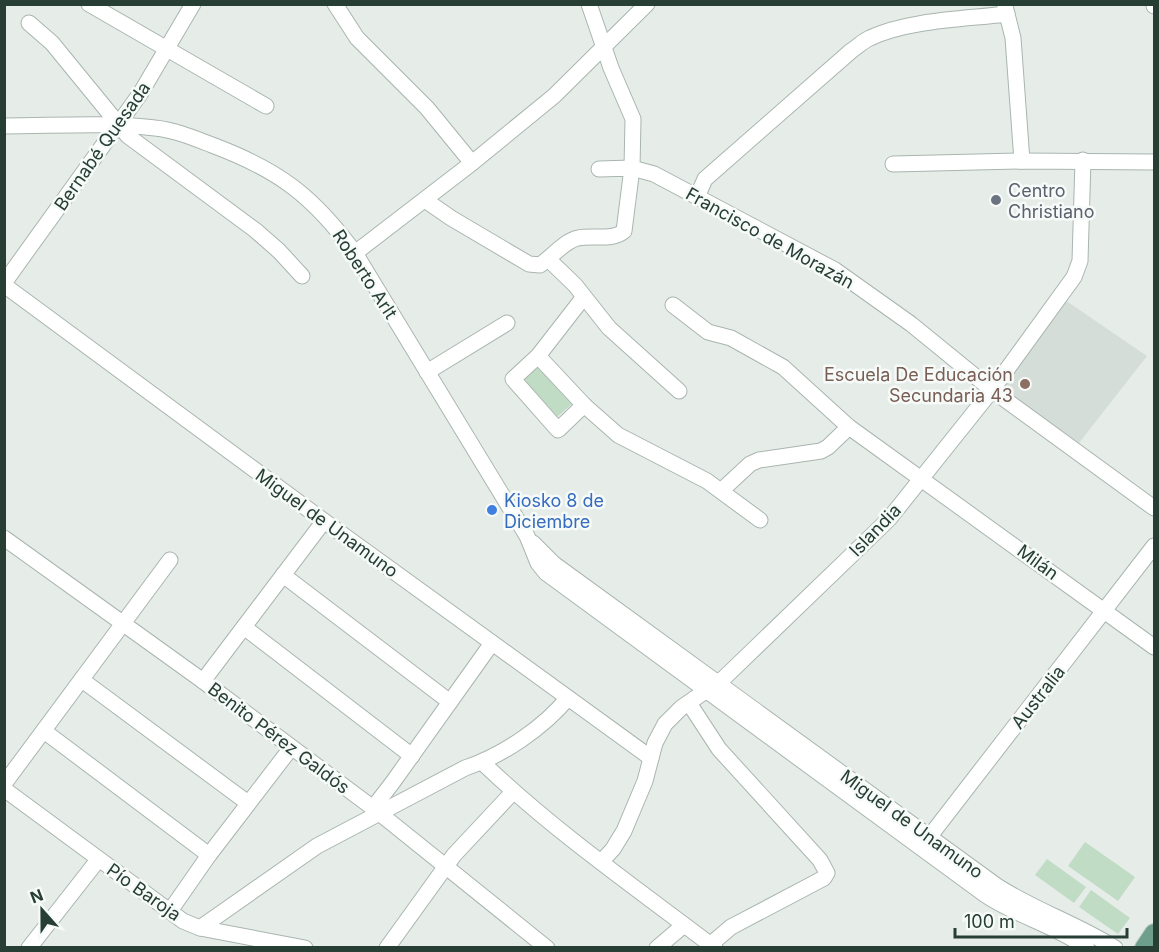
<svg xmlns="http://www.w3.org/2000/svg" width="1159" height="952" font-family="Inter,sans-serif">
<style>
.built{fill:#d4ddd8}
.green{fill:#c1dcc5}
.lines{fill:none;stroke-linecap:round;stroke-linejoin:round}
.minor-casing{stroke:#a9b5af;stroke-width:17}
.major-casing{stroke:#c2c9c6;stroke-width:20}
.minor{stroke:#fff;stroke-width:15}
.major{stroke:#6e9f8c;stroke-width:18}
.worship-dot{fill:#6b7280;stroke:#f6faf8;stroke-width:2}
.education-dot{fill:#8d6e63;stroke:#f6faf8;stroke-width:2}
.shop-dot{fill:#3f7fe0;stroke:#f6faf8;stroke-width:2}
.labels{text-anchor:middle;dominant-baseline:central;stroke-width:5;stroke-linejoin:round;paint-order:stroke}
.street-label{font-size:18px;fill:#263e34;stroke:#f6faf8}
.worship-label{font-size:18px;fill:#5b616d;stroke:#f6faf8;text-anchor:start}
.education-label{font-size:18px;fill:#785e54;stroke:#f6faf8;text-anchor:end}
.shop-label{font-size:18px;fill:#366cbe;stroke:#f6faf8;text-anchor:start}
</style>
<rect width="100%" height="100%" fill="#e6ede9"/>
<path class="built" d="M1065,300L1147,356L1079,443L1002,388Z"/>
<g class="green">
<path d="M536,364L573,403L557,417L521,378Z"/>
<path d="M1085,842L1135,877L1118,901L1068,866Z"/>
<path d="M1047,859L1086,887L1074,903L1035,875Z"/>
<path d="M1091,890L1130,918L1118,934L1079,907Z"/>
</g>
<g class="lines">
<g class="minor-casing">
<g id="minor">
<path d="M89,4L266,106"/>
<path d="M335,4L357,38L427,108L472,163"/>
<path d="M589,4L611,68L633,119L632,168L654,174L835,270L911,324L992,390L1154,508"/>
<path d="M1154,4V6"/>
<path d="M1005,6L1013,38L1022,161"/>
<path d="M29,23L52,43L128,136L255,230L279,251L302,276"/>
<path d="M4,126C54,126 106,122 155,128C175,130 194,138 212,145C279,170 313,196 355,253L527,536L538,563L546,573L984,894C1016,916 1055,925 1087,948"/>
<path d="M893,164L1022,161L1154,162"/>
<path d="M697,197L705,179L851,51C857,47 863,41 870,38C907,20 966,19 1007,14"/>
<path d="M425,200L451,218L529,264L540,265C552,257 564,241 578,238C593,235 613,241 624,231L632,168L599,169"/>
<path d="M355,253L472,163L554,96L647,4"/>
<path d="M548,259L575,285L609,328L679,391"/>
<path d="M4,283L140,94L193,4"/>
<path d="M4,285L324,521L651,758"/>
<path d="M583,298L538,356L513,379L558,430L584,405"/>
<path d="M673,305L708,332L731,338L783,367L849,427L1154,647"/>
<path d="M538,356L584,405L618,435L707,481L760,520"/>
<path d="M427,372L507,323"/>
<path d="M722,490L750,464L759,460L821,451L828,447L849,427"/>
<path d="M4,538L203,681L373,808L547,948"/>
<path d="M533,543L554,564L997,886C1034,910 1077,924 1115,948"/>
<path d="M283,575L450,702"/>
<path d="M244,627L412,756"/>
<path d="M82,680L248,803"/>
<path d="M203,681L324,521"/>
<path d="M689,703L719,749L820,860L827,873L824,878L731,927L711,944"/>
<path d="M44,731L209,855"/>
<path d="M483,763C554,831 636,888 715,948"/>
<path d="M4,784L170,560"/>
<path d="M4,789L183,921L200,928L305,948"/>
<path d="M373,808L393,782L492,643"/>
<path d="M923,845L1154,546"/>
<path d="M601,862L613,849L624,831L645,781L655,743L665,724L681,708L724,678L889,519L992,390L1074,277L1080,261L1083,160"/>
<path d="M170,911L209,855L291,748"/>
<path d="M200,928L317,846L465,768C502,756 543,728 568,698"/>
<path d="M29,948L98,860"/>
<path d="M387,948L454,855L513,792"/>
<path d="M657,948L684,925"/>
</g>
</g>
<g class="major-casing">
<path id="major" d="M1144,948L1154,933"/>
</g>
<use href="#minor" class="minor"/>
<use href="#major" class="major"/>
</g>
<circle class="worship-dot" cx="996" cy="200" r="6"/>
<circle class="education-dot" cx="1025" cy="384" r="6"/>
<circle class="shop-dot" cx="492" cy="510" r="6"/>
<g class="labels">
<g class="street-label">
<text transform="translate(102 146) rotate(-55)">Bernabé Quesada</text>
<text transform="translate(770 238) rotate(29)">Francisco de Morazán</text>
<text transform="translate(365 274) rotate(57)">Roberto Arlt</text>
<text transform="translate(327 523) rotate(36)">Miguel de Unamuno</text>
<text transform="translate(875 530) rotate(-46)">Islandia</text>
<text transform="translate(1038 562) rotate(36)">Milán</text>
<text transform="translate(1038 697) rotate(-52)">Australia</text>
<text transform="translate(279 738) rotate(37)">Benito Pérez Galdós</text>
<text transform="translate(912 824) rotate(36)">Miguel de Unamuno</text>
<text transform="translate(144 892) rotate(35)">Pío Baroja</text>
</g>
<g class="worship-label">
<text x="1008" y="190">Centro<tspan x="1008" dy="21">Christiano</tspan></text>
</g>
<g class="education-label">
<text x="1013" y="374">Escuela De Educación<tspan x="1013" dy="21">Secundaria 43</tspan></text>
</g>
<g class="shop-label">
<text x="504" y="500">Kiosko 8 de<tspan x="504" dy="21">Diciembre</tspan></text>
</g>
</g>
<rect width="1159" height="952" fill="none" stroke="#263e34" stroke-width="12"/>
<g transform="translate(42 910) rotate(339)" stroke="#f6faf8" stroke-width="4.5" paint-order="stroke">
<path d="M0-4.5L10 22L0 15L-10 22Z" fill="#263e34"/>
<text y="-9" font-size="16" font-weight="bold" text-anchor="middle" fill="#263e34">N</text>
</g>
<path d="M955 928v9h172v-9" fill="none" stroke="#263e34" stroke-width="3"/>
<text x="964" y="928" font-size="18" fill="#263e34" stroke="#f6faf8" stroke-width="4.5" paint-order="stroke">100 m</text>
</svg>
